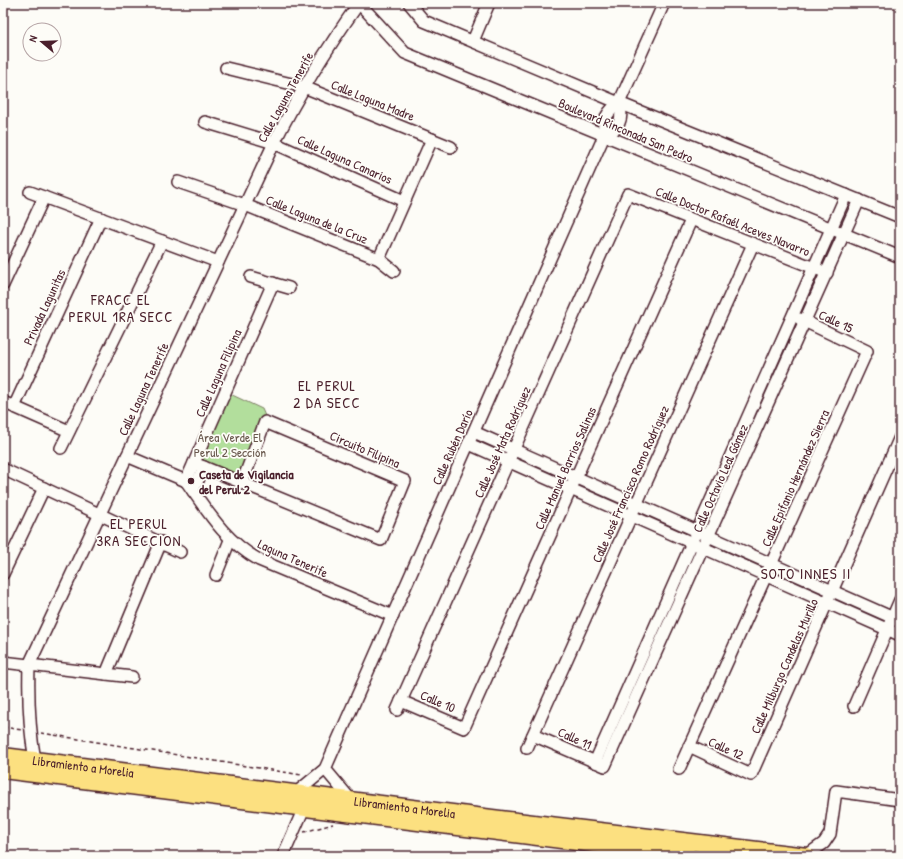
<svg xmlns="http://www.w3.org/2000/svg" width="903" height="859" font-family="'Patrick Hand',sans-serif">
<style>
.green{fill:#b2de9c;stroke:#7e7e64}
.lines{fill:none;stroke-linecap:round;stroke-linejoin:round}
.minor-casing{stroke:#4a1f2b;stroke-width:14}
.highway-casing{stroke:#4a1f2b;stroke-width:19}
.path{stroke:#4a1f2b;stroke-width:1.5;stroke-dasharray:4 3;stroke-linecap:butt}
.minor{stroke:#fdfcf7;stroke-width:11}
.highway{stroke:#fce080;stroke-width:16}
.poi-dot{fill:#4a1f2b;stroke:#fdfcf7;stroke-width:1.5}
.labels{text-anchor:middle;dominant-baseline:central;stroke-width:3.5;stroke-linejoin:round;paint-order:stroke}
.street-label{font-size:13px;fill:#4a1f2b;stroke:#fdfcf7}
.park-label{font-size:13px;fill:#69584d;stroke:#fdfcf7}
.poi-label{font-size:13px;font-weight:bold;fill:#4a1f2b;stroke:#fdfcf7;text-anchor:start}
.quarter-label{font-size:15px;letter-spacing:1px;fill:#4a1f2b;stroke:#fdfcf7}
</style>
<rect width="100%" height="100%" fill="#fdfcf7"/>
<filter id="ink" filterUnits="userSpaceOnUse"><feTurbulence type="fractalNoise" baseFrequency=".025" numOctaves="2"/><feDisplacementMap in="SourceGraphic" scale="8" xChannelSelector="R" yChannelSelector="G"/><feConvolveMatrix kernelMatrix="1 2 1 2 8 2 1 2 1" color-interpolation-filters="sRGB"/></filter>
<g filter="url(#ink)">
<path class="green" d="M228,393L262,409L265,416L241,477L198,461Z"/>
<g class="lines">
<g class="minor-casing">
<g id="minor">
<path d="M359,3L405,53L900,257"/>
<path d="M409,3L424,21L619,103L900,217"/>
<path d="M473,41L489,3"/>
<path d="M226,68L304,87L451,147"/>
<path d="M205,122L274,143L404,201"/>
<path d="M604,136C619,130 624,118 619,103"/>
<path d="M178,182L245,205L379,259L394,271"/>
<path d="M30,192L218,262"/>
<path d="M379,259L432,139"/>
<path d="M251,277L289,288"/>
<path d="M3,285L44,197"/>
<path d="M3,402L69,431"/>
<path d="M14,407L101,218"/>
<path d="M474,432L900,621"/>
<path d="M469,444L900,635"/>
<path d="M61,448L162,241"/>
<path d="M127,456L186,481"/>
<path d="M194,463L381,540L405,481L265,422L242,483"/>
<path d="M3,469L180,552"/>
<path d="M186,481C208,512 224,540 259,560L393,616"/>
<path d="M186,481L273,283"/>
<path d="M193,491L204,467"/>
<path d="M3,574L44,488"/>
<path d="M216,575L230,540"/>
<path d="M3,662L132,677"/>
<path d="M106,674L161,542"/>
<path d="M401,701L464,728L691,220"/>
<path d="M854,706L900,600"/>
<path d="M397,710L628,194L827,273"/>
<path d="M533,735L605,766L859,200"/>
<path d="M689,746L751,775L900,437"/>
<path d="M527,748L753,244"/>
<path d="M35,760C29,728 28,698 29,665L274,143C299,93 327,48 359,3"/>
<path d="M595,762L846,195"/>
<path d="M325,769L351,800"/>
<path d="M679,769L867,351L800,319"/>
<path d="M296,793L325,769L604,136C602,122 607,111 619,103L664,3"/>
<path d="M283,856L304,808"/>
<path d="M806,856L824,843L830,834L836,791L900,800"/>
</g>
</g>
<g class="highway-casing">
<g id="highway">
<path id="s1" d="M3,756L476,816L807,856"/>
<path d="M3,770L688,856"/>
</g>
</g>
<g class="path">
<path d="M3,727L22,730"/>
<path d="M41,733L302,775"/>
<path d="M304,832L333,824"/>
</g>
<use href="#minor" class="minor"/>
<use href="#highway" class="highway"/>
</g>
</g>
<circle class="poi-dot" cx="191" cy="481" r="4"/>
<g class="labels">
<g class="street-label">
<text transform="translate(285 97) rotate(-61)">Calle Laguna Tenerife</text>
<text transform="translate(373 100) rotate(22)">Calle Laguna Madre</text>
<text transform="translate(626 130) rotate(23)">Boulevard Rinconada San Pedro</text>
<text transform="translate(345 159) rotate(24)">Calle Laguna Canarios</text>
<text transform="translate(317 219) rotate(22)">Calle Laguna de la Cruz</text>
<text transform="translate(733 221) rotate(22)">Calle Doctor Rafaél Aceves Navarro</text>
<text transform="translate(44 307) rotate(-65)">Privada Lagunitas</text>
<text transform="translate(836 321) rotate(25)">Calle 15</text>
<text transform="translate(218 373) rotate(-66)">Calle Laguna Filipina</text>
<text transform="translate(143 389) rotate(-65)">Calle Laguna Tenerife</text>
<text transform="translate(502 442) rotate(-66)">Calle José Mata Rodríguez</text>
<text transform="translate(452 447) rotate(-66)">Calle Rubén Darío</text>
<text transform="translate(365 449) rotate(23)">Circuito Filipina</text>
<text transform="translate(565 468) rotate(-66)">Calle Manuel Barrios Salinas</text>
<text transform="translate(720 478) rotate(-66)">Calle Octavio Leal Gómez</text>
<text transform="translate(795 478) rotate(-66)">Calle Epifanio Hernández Sierra</text>
<text transform="translate(630 484) rotate(-66)">Calle José Francisco Romo Rodríguez</text>
<text transform="translate(293 558) rotate(24)">Laguna Tenerife</text>
<text transform="translate(784 666) rotate(-66)">Calle Milburgo Candelas Murillo</text>
<text transform="translate(438 701) rotate(23)">Calle 10</text>
<text transform="translate(575 738) rotate(24)">Calle 11</text>
<text transform="translate(726 748) rotate(24)">Calle 12</text>
<text stroke="none"><textPath href="#s1" startOffset="81">Libramiento a Morelia</textPath></text>
<text stroke="none"><textPath href="#s1" startOffset="405">Libramiento a Morelia</textPath></text>
</g>
<g class="park-label">
<text x="230" y="437">Área Verde El<tspan x="230" dy="15">Perul 2 Sección</tspan></text>
</g>
<g class="poi-label">
<text x="199" y="474">Caseta de Vigilancia<tspan x="199" dy="15">del Perul 2</tspan></text>
</g>
<g class="quarter-label">
<text x="121" y="299">FRACC EL<tspan x="121" dy="17">PERUL 1RA SECC</tspan></text>
<text x="327" y="385">EL PERUL<tspan x="327" dy="17">2 DA SECC</tspan></text>
<text x="139" y="523">EL PERUL<tspan x="139" dy="17">3RA SECCION</tspan></text>
<text x="806" y="573">SOTO INNES II</text>
</g>
</g>
<rect width="903" height="859" fill="none" stroke="#fdfcf7" stroke-width="16"/>
<rect x="8" y="8" width="887" height="843" fill="none" stroke="#4a1f2b" stroke-width="1.5" filter="url(#ink)"/>
<g transform="translate(42 42) rotate(289)"><circle r="19" fill="#fdfcf7" stroke="#b5a4a5"/>
<path d="M0-3L7 15L0 10L-7 15Z" fill="#4a1f2b"/>
<text y="-6" font-size="11" font-weight="bold" text-anchor="middle" fill="#4a1f2b">N</text>
</g>
</svg>
